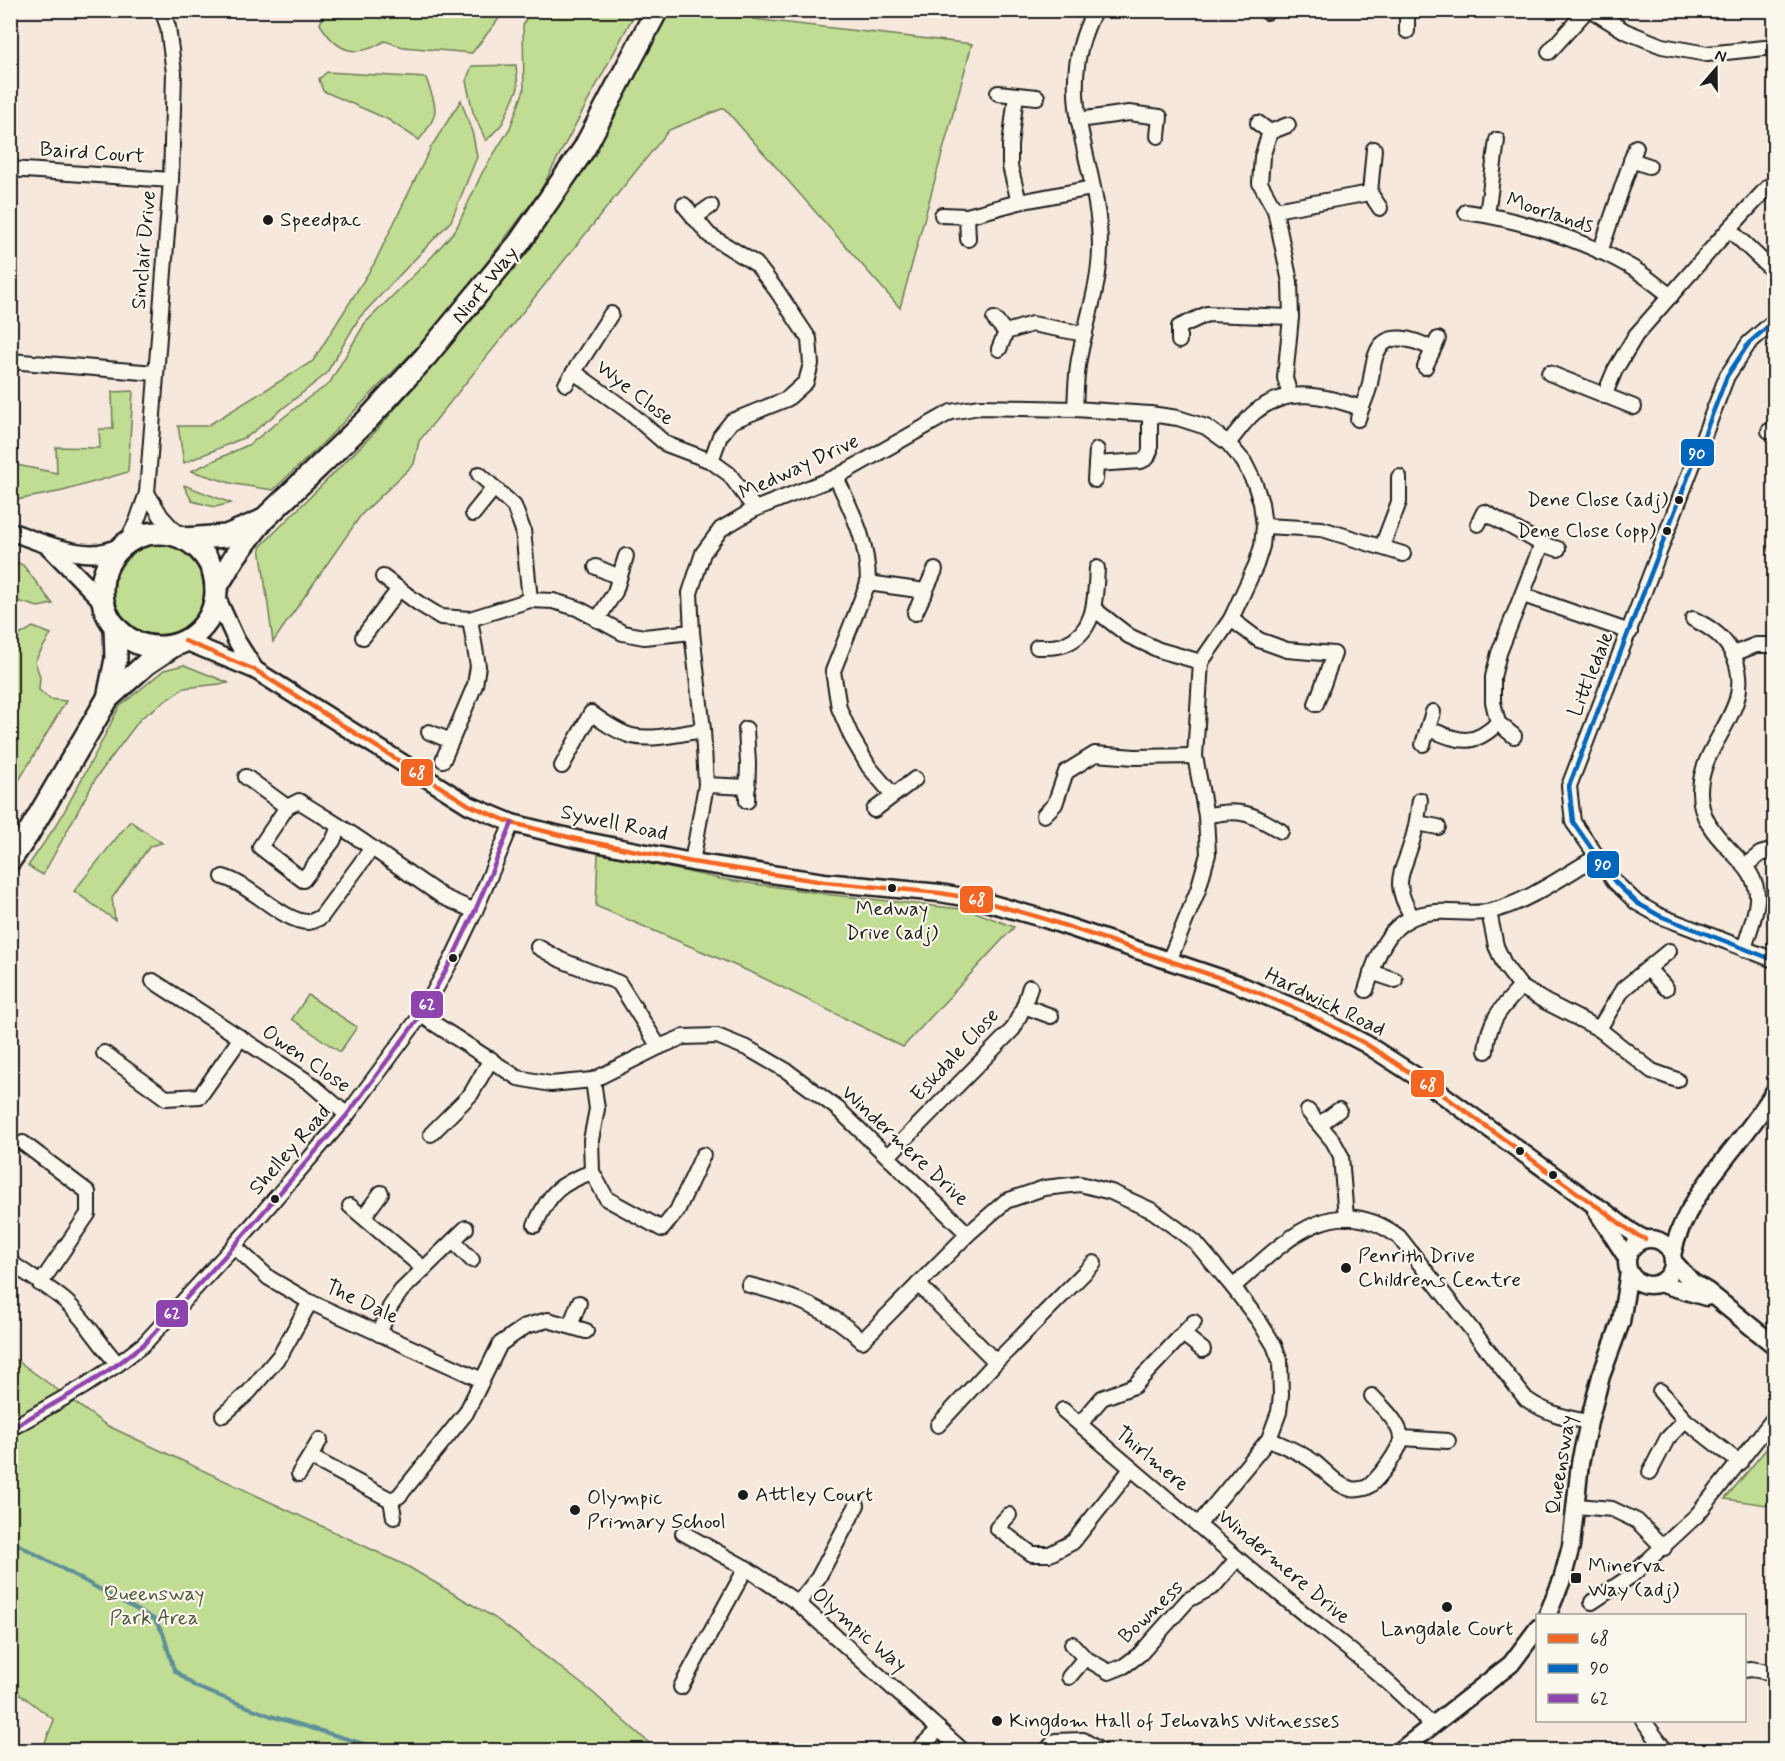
<svg xmlns="http://www.w3.org/2000/svg" width="1785" height="1761" font-family="Mynerve,sans-serif">
<style>
.green{fill:#c1dc93;stroke:#6e7c58;stroke-width:1.5}
.lines{fill:none;stroke-linecap:round;stroke-linejoin:round}
.stream{stroke:#608f98;stroke-width:4}
.minor-casing{stroke:#1c1c1c;stroke-width:18}
.tertiary-casing{stroke:#1c1c1c;stroke-width:21}
.trunk-casing{stroke:#1c1c1c;stroke-width:26}
.minor{stroke:#fbf7ec;stroke-width:14}
.tertiary{stroke:#fbf7ec;stroke-width:16}
.trunk{stroke:#fbf7ec;stroke-width:21}
.bus-1-casing{stroke:#fbf7ec;stroke-width:9}
.bus-2-casing{stroke:#fbf7ec;stroke-width:9}
.bus-3-casing{stroke:#fbf7ec;stroke-width:9}
.bus-1{stroke:#f26522;stroke-width:4.5}
.bus-2{stroke:#0065bd;stroke-width:4.5}
.bus-3{stroke:#8e44ad;stroke-width:4.5}
.poi-dot{fill:#1c1c1c;stroke:#fbf7ec;stroke-width:2}
.labels{text-anchor:middle;dominant-baseline:central;stroke-width:4.5;stroke-linejoin:round;paint-order:stroke}
.bus-label{font-size:20px;fill:#1c1c1c;stroke:#fbf7ec;text-anchor:end}
.street-label{font-size:21px;fill:#1c1c1c;stroke:#fbf7ec}
.poi-label{font-size:21px;fill:#1c1c1c;stroke:#fbf7ec;text-anchor:start}
.park-label{font-size:21px;fill:#4e5640;stroke:#fbf7ec}
.line-badge{stroke:#fbf7ec;stroke-width:2}
.badge-label{font-size:16px;text-anchor:middle;font-weight:bold;fill:#fff}
</style>
<rect width="100%" height="100%" fill="#f6e8dc"/>
<filter id="ink" filterUnits="userSpaceOnUse"><feTurbulence type="fractalNoise" baseFrequency=".0167" numOctaves="2"/><feDisplacementMap in="SourceGraphic" scale="12" xChannelSelector="R" yChannelSelector="G"/><feConvolveMatrix kernelMatrix="1 2 1 2 8 2 1 2 1" color-interpolation-filters="sRGB"/></filter>
<g filter="url(#ink)">
<g class="green">
<path d="M325,11V10L505,11L472,53L403,47L385,41C356,59 337,52 320,24Z"/>
<path d="M528,11H636L539,193L443,321L317,449L273,490L234,484L191,471L250,444L308,398L329,384L365,323L429,260L456,229L482,173L510,128L524,90L523,26Z"/>
<path d="M670,11H756L753,19L972,44L900,308L724,108L669,130L419,441L414,464L361,515L273,642L260,547L376,431L486,303L581,171Z"/>
<path d="M516,65L518,88L502,124L486,141L473,112L466,81L472,66Z"/>
<path d="M327,72L426,78C437,109 441,113 419,140L387,119L323,91L319,79Z"/>
<path d="M461,100L473,135L477,157L451,221L359,318L326,374L248,436L184,463L178,426H207L313,361L374,264L431,147Z"/>
<path d="M133,391L128,472L63,491L11,501V464L57,473L56,447L100,448L99,429H113L112,392Z"/>
<path d="M184,486V485L231,503L215,507L192,501Z"/>
<circle cx="158" cy="590" r="49"/>
<path d="M11,560L23,565L53,604L38,607L11,599Z"/>
<path d="M33,627L51,634L35,661L40,677L39,690L50,699L66,701L11,794V640Z"/>
<path d="M184,665L229,683L184,688L141,718L96,778L43,875L28,866L59,821L99,747L119,707L164,670Z"/>
<path d="M130,821L162,843L150,846L112,898L115,920L74,891Z"/>
<path d="M598,853L721,879L833,895L970,910L1014,927L903,1047L755,974L596,906Z"/>
<path d="M308,995L357,1027L340,1052L292,1019Z"/>
<path d="M11,1356L106,1425L407,1566L495,1618L591,1691L657,1750H42L54,1720L11,1687Z"/>
<path d="M1774,1439V1506L1725,1499L1772,1442Z"/>
</g>
<g class="lines">
<path class="stream" d="M10,1540L154,1619L163,1633L174,1670L196,1687L271,1716L384,1750"/>
<g class="minor-casing">
<g id="minor">
<path d="M1407,10V31"/>
<path d="M1591,10L1625,31L1662,46L1707,54L1774,47"/>
<path d="M1267,12L1268,10"/>
<path d="M1549,52L1587,10"/>
<path d="M998,93L1037,97"/>
<path d="M1016,95L1010,145V166L1019,202"/>
<path d="M1078,120L1129,113L1160,117L1158,136"/>
<path d="M1258,123L1270,132L1288,125"/>
<path d="M1270,132L1262,157L1260,183L1275,210L1290,282L1291,317L1285,378L1290,395"/>
<path d="M1374,149L1370,193L1380,208"/>
<path d="M1631,160L1649,166"/>
<path d="M10,169L171,180"/>
<path d="M684,205L709,235L756,264L777,291L809,339L811,364L806,382L787,399L732,421L720,436L711,461"/>
<path d="M1275,210L1370,193"/>
<path d="M1466,212C1518,219 1584,240 1629,266C1644,274 1657,286 1671,296"/>
<path d="M942,215L967,216L1019,202L1092,188"/>
<path d="M1487,215L1497,140"/>
<path d="M967,216L968,239"/>
<path d="M694,218L711,206"/>
<path d="M1729,229L1770,268L1774,275"/>
<path d="M1600,252L1636,147"/>
<path d="M994,319L1006,332"/>
<path d="M1774,321L1749,343L1727,376L1569,786L1573,822L1615,882L1637,903L1660,916L1774,960"/>
<path d="M1179,341V327L1207,314L1291,317"/>
<path d="M999,349L1006,332L1032,324L1085,334"/>
<path d="M10,361L155,373"/>
<path d="M1425,367L1438,339"/>
<path d="M574,372L628,411L666,444L711,461L729,474L755,509"/>
<path d="M1549,373L1634,407"/>
<path d="M566,384L611,314"/>
<path d="M1604,396L1615,370L1636,335L1729,229L1769,186"/>
<path d="M1075,409C1076,391 1076,372 1080,354C1087,318 1100,284 1100,247C1100,162 1049,95 1095,10"/>
<path d="M1358,419C1361,408 1366,398 1369,388C1372,377 1372,365 1376,355C1385,328 1415,340 1433,349"/>
<path d="M1769,431L1774,433"/>
<path d="M1228,443C1237,433 1245,420 1255,412C1289,385 1324,396 1361,408"/>
<path d="M1096,464L1141,461L1147,458L1150,451V414"/>
<path d="M479,474L514,506L523,530L530,600"/>
<path d="M836,477C853,514 868,541 868,583L833,671L839,708L852,738L869,767L893,795"/>
<path d="M1095,480L1097,450"/>
<path d="M147,493L161,516L181,538"/>
<path d="M473,514L494,488"/>
<path d="M1478,524L1484,512L1542,544L1558,549"/>
<path d="M1264,526L1322,529L1403,554"/>
<path d="M125,545L137,521L147,493L171,180L174,73L168,27L162,10"/>
<path d="M1382,547L1399,502V477"/>
<path d="M596,567L619,577"/>
<path d="M383,577L418,603L441,617L470,619L530,600L553,601L577,608L623,633L644,637L692,632"/>
<path d="M868,583L918,590L925,593"/>
<path d="M1523,595L1630,632"/>
<path d="M1094,609L1129,636L1159,650L1201,662"/>
<path d="M915,613L935,570"/>
<path d="M1231,619L1259,640L1287,650L1334,654L1316,704"/>
<path d="M1693,619C1712,628 1727,639 1735,659C1755,710 1701,741 1700,791C1699,844 1760,857 1757,900C1756,916 1748,934 1744,949"/>
<path d="M597,620L615,592L626,556"/>
<path d="M363,637L399,589"/>
<path d="M1037,647C1045,647 1057,648 1065,644C1097,631 1095,597 1097,568"/>
<path d="M1733,654L1756,645H1774"/>
<path d="M746,729L748,763L747,801"/>
<path d="M1429,729C1460,741 1472,748 1498,723"/>
<path d="M429,732L451,741"/>
<path d="M1514,736L1498,723L1493,702V677L1499,653L1542,544"/>
<path d="M1423,744L1433,712"/>
<path d="M443,760L475,685L478,666L470,619"/>
<path d="M562,766L591,713C602,721 617,732 632,736C652,741 683,733 703,730"/>
<path d="M246,777L287,807"/>
<path d="M706,785L748,787"/>
<path d="M874,810L915,779"/>
<path d="M1044,815L1055,804L1066,772L1095,754L1135,757L1195,756"/>
<path d="M1206,816C1240,807 1252,814 1281,831"/>
<path d="M1417,823L1438,827"/>
<path d="M339,827L333,841L303,880L260,847L287,807L299,801C324,817 349,831 372,848"/>
<path d="M692,862L706,785L703,730L692,632L690,593L703,553L721,529L755,509L836,477L951,412L979,407L1075,409L1150,414L1178,418L1206,427L1228,443L1244,462L1255,484L1261,503L1264,526L1262,546L1256,565L1231,619L1201,662L1195,756L1206,816L1208,854L1198,890L1169,961"/>
<path d="M1745,866L1760,854L1774,850"/>
<path d="M223,877C250,884 283,922 308,922C312,922 317,919 321,917L372,848L443,897L475,911"/>
<path d="M1489,912L1496,946L1505,966L1521,987L1546,1002L1599,1029L1652,1071L1677,1080"/>
<path d="M1412,917C1390,879 1403,875 1413,838C1417,825 1418,813 1420,800"/>
<path d="M538,947L561,960L619,983L659,1047"/>
<path d="M1649,970L1666,988"/>
<path d="M1371,972L1395,980"/>
<path d="M153,981L310,1083L347,1115"/>
<path d="M1366,990C1378,952 1389,915 1436,912C1454,911 1474,915 1491,911C1526,903 1565,875 1596,857"/>
<path d="M1024,1006L1051,1016"/>
<path d="M421,1015L518,1078L551,1084L593,1080L659,1047L683,1037L717,1036L749,1049L787,1071L838,1109L968,1234L1006,1201L1044,1188L1080,1184L1111,1192L1153,1211L1195,1242L1233,1287L1259,1321L1274,1345L1280,1361L1281,1395L1279,1412L1269,1439L1198,1525"/>
<path d="M1599,1029L1623,989L1669,951"/>
<path d="M1486,1051C1488,1021 1501,1008 1521,987"/>
<path d="M104,1053L166,1098L200,1096L240,1039"/>
<path d="M593,1080L597,1109L591,1140L592,1172L607,1199L662,1229L677,1211L703,1155"/>
<path d="M1308,1111L1333,1141L1341,1156L1346,1218"/>
<path d="M1320,1124L1339,1110"/>
<path d="M431,1134L471,1094L491,1059"/>
<path d="M23,1143L88,1192V1214L40,1284"/>
<path d="M888,1156L1013,1029L1024,1006L1030,987"/>
<path d="M350,1206L424,1269"/>
<path d="M364,1216L381,1193"/>
<path d="M535,1225C550,1192 559,1184 592,1172"/>
<path d="M453,1241L472,1260"/>
<path d="M234,1246L269,1278L310,1302L482,1380"/>
<path d="M10,1262C28,1275 47,1286 64,1300C85,1318 99,1344 118,1364"/>
<path d="M918,1284L996,1362L938,1425"/>
<path d="M749,1285C790,1295 832,1310 862,1341L968,1234"/>
<path d="M1233,1287C1282,1244 1332,1187 1399,1237L1526,1399C1546,1413 1565,1418 1589,1422"/>
<path d="M570,1326L579,1303"/>
<path d="M379,1334L390,1307L401,1291L466,1228"/>
<path d="M1183,1334L1203,1350"/>
<path d="M996,1362L1094,1263"/>
<path d="M1660,1391L1685,1420L1740,1463"/>
<path d="M1063,1410C1136,1472 1208,1534 1281,1595C1333,1638 1387,1676 1432,1726"/>
<path d="M223,1415L249,1392L281,1354L310,1302"/>
<path d="M1080,1424L1102,1398L1134,1386L1194,1322"/>
<path d="M10,1429L83,1387L118,1364L144,1344L234,1246L347,1115L421,1015L451,961L475,911L512,823"/>
<path d="M1402,1438L1448,1441"/>
<path d="M1269,1439C1284,1446 1300,1452 1314,1462C1326,1471 1336,1485 1351,1489C1354,1490 1361,1489 1365,1488C1375,1485 1403,1447 1401,1437C1399,1422 1382,1407 1372,1396"/>
<path d="M310,1457L391,1500L399,1496L466,1413L500,1344L526,1326L548,1320L586,1331"/>
<path d="M1650,1472L1667,1439L1685,1420"/>
<path d="M299,1474L320,1440"/>
<path d="M391,1500L394,1517"/>
<path d="M1577,1506L1612,1509L1637,1521L1664,1548"/>
<path d="M1009,1515L997,1528L1032,1554H1050L1073,1542L1131,1469"/>
<path d="M683,1533L746,1568L798,1603L962,1750"/>
<path d="M1592,1602L1631,1576L1697,1515L1774,1418"/>
<path d="M798,1603L818,1578L857,1505"/>
<path d="M1072,1644L1085,1658L1109,1672L1124,1666L1140,1654L1188,1600L1214,1586L1237,1559"/>
<path d="M1744,1670L1751,1669L1774,1673"/>
<path d="M1069,1677L1085,1658"/>
<path d="M681,1687L746,1568"/>
<path d="M1643,1720L1665,1750"/>
<path d="M918,1750L939,1729"/>
<path d="M1047,1750L1055,1741L1083,1740L1099,1750"/>
</g>
</g>
<g class="tertiary-casing">
<g id="tertiary">
<path d="M10,531C36,541 71,556 99,553C106,552 114,549 122,547"/>
<path d="M47,545L103,602"/>
<path d="M216,596L236,640L255,670"/>
<path d="M185,641L255,670L469,805L512,823L576,839L692,862L824,882L940,893L975,899L1045,919L1235,983L1309,1014L1366,1044L1428,1084L1593,1204C1611,1214 1625,1231 1645,1239"/>
<path d="M1596,1210L1627,1258"/>
<circle cx="1650" cy="1262" r="23"/>
<path d="M1672,1255C1685,1193 1743,1145 1774,1092"/>
<path d="M1673,1261L1692,1282L1707,1291L1774,1345"/>
<path d="M1659,1283L1706,1297"/>
<path d="M1547,1616L1562,1580L1571,1546L1580,1463L1589,1422L1601,1376L1621,1322L1629,1272"/>
<path d="M1401,1750L1511,1664L1538,1628"/>
</g>
</g>
<g class="trunk-casing">
<g id="trunk">
<circle cx="159" cy="590" r="57"/>
<path d="M184,539L226,536L262,521"/>
<path d="M216,588L235,556L262,521L368,419L426,356L519,243L584,149L657,10"/>
<path d="M108,698L116,659L115,626"/>
<path d="M10,860L28,834L108,698L146,664L173,646"/>
</g>
</g>
<use href="#minor" class="minor"/>
<use href="#tertiary" class="tertiary"/>
<use href="#trunk" class="trunk"/>
<g class="bus-1-casing">
<path id="bus-1" d="M185,641L255,670L469,805L512,823L576,839L692,862L824,882L940,893L975,899L1045,919L1235,983L1309,1014L1366,1044L1428,1084L1593,1204C1611,1214 1625,1231 1645,1239"/>
</g>
<g class="bus-2-casing">
<path id="bus-2" d="M1774,321L1749,343L1727,376L1569,786L1573,822L1615,882L1637,903L1660,916L1774,960"/>
</g>
<g class="bus-3-casing">
<path id="bus-3" d="M10,1429L83,1387L118,1364L144,1344L234,1246L347,1115L421,1015L451,961L475,911L512,823"/>
</g>
<use href="#bus-1" class="bus-1"/>
<use href="#bus-2" class="bus-2"/>
<use href="#bus-3" class="bus-3"/>
</g>
</g>
<g class="poi-dot">
<circle cx="268" cy="220" r="6"/>
<circle cx="1679" cy="500" r="5"/>
<circle cx="1667" cy="531" r="5"/>
<circle cx="892" cy="888" r="5"/>
<circle cx="453" cy="958" r="5"/>
<circle cx="1520" cy="1151" r="5"/>
<circle cx="1553" cy="1175" r="5"/>
<circle cx="275" cy="1199" r="5"/>
<circle cx="1346" cy="1268" r="6"/>
<circle cx="743" cy="1495" r="6"/>
<circle cx="575" cy="1510" r="6"/>
<rect x="1570" y="1572" width="12" height="12" rx="3"/>
<circle cx="1447" cy="1607" r="6"/>
<circle cx="997" cy="1721" r="6"/>
</g>
<g class="labels">
<g class="bus-label">
<text x="1668" y="500">Dene Close (adj)</text>
<text x="1656" y="531">Dene Close (opp)</text>
<text x="892" y="909" text-anchor="middle">Medway<tspan x="892" dy="24">Drive (adj)</tspan></text>
</g>
<g class="street-label">
<text transform="translate(92 153) rotate(4)">Baird Court</text>
<text transform="translate(1550 213) rotate(18)">Moorlands</text>
<text transform="translate(144 250) rotate(-85)">Sinclair Drive</text>
<text transform="translate(485 285) rotate(-51)">Niort Way</text>
<text transform="translate(635 393) rotate(38)">Wye Close</text>
<text transform="translate(799 467) rotate(-25)">Medway Drive</text>
<text transform="translate(1591 674) rotate(-68)">Littledale</text>
<text transform="translate(614 823) rotate(12)">Sywell Road</text>
<text transform="translate(1325 1002) rotate(26)">Hardwick Road</text>
<text transform="translate(955 1055) rotate(-47)">Eskdale Close</text>
<text transform="translate(306 1059) rotate(35)">Owen Close</text>
<text transform="translate(905 1146) rotate(43)">Windermere Drive</text>
<text transform="translate(290 1150) rotate(-49)">Shelley Road</text>
<text transform="translate(362 1302) rotate(25)">The Dale</text>
<text transform="translate(1152 1459) rotate(40)">Thirlmere</text>
<text transform="translate(1561 1465) rotate(-81)">Queensway</text>
<text transform="translate(1284 1567) rotate(40)">Windermere Drive</text>
<text transform="translate(1151 1612) rotate(-44)">Bowness</text>
<text transform="translate(859 1630) rotate(41)">Olympic Way</text>
</g>
<g class="poi-label">
<text x="280" y="220">Speedpac</text>
<text x="1358" y="1256">Penrith Drive<tspan x="1358" dy="24">Childrens Centre</tspan></text>
<text x="755" y="1495">Attley Court</text>
<text x="587" y="1498">Olympic<tspan x="587" dy="24">Primary School</tspan></text>
<text x="1588" y="1566">Minerva<tspan x="1588" dy="24">Way (adj)</tspan></text>
<text x="1447" y="1629" text-anchor="middle">Langdale Court</text>
<text x="1009" y="1721">Kingdom Hall of Jehovahs Witnesses</text>
</g>
<g class="park-label">
<text x="154" y="1594">Queensway<tspan x="154" dy="24">Park Area</tspan></text>
</g>
</g>
<g class="line-badge">
<rect x="1680" y="438" width="35" height="29" rx="6" fill="#0065bd"/>
<rect x="400" y="758" width="34" height="29" rx="6" fill="#f26522"/>
<rect x="1586" y="850" width="34" height="29" rx="6" fill="#0065bd"/>
<rect x="959" y="885" width="35" height="29" rx="6" fill="#f26522"/>
<rect x="410" y="990" width="34" height="29" rx="6" fill="#8e44ad"/>
<rect x="1410" y="1069" width="35" height="29" rx="6" fill="#f26522"/>
<rect x="155" y="1299" width="34" height="29" rx="6" fill="#8e44ad"/>
</g>
<g class="badge-label">
<text x="1697" y="459">90</text>
<text x="417" y="778">68</text>
<text x="1603" y="870">90</text>
<text x="977" y="905">68</text>
<text x="427" y="1010">62</text>
<text x="1428" y="1090">68</text>
<text x="172" y="1319">62</text>
</g>
<rect width="1785" height="1761" fill="none" stroke="#fbf7ec" stroke-width="36"/>
<rect x="18" y="18" width="1749" height="1725" fill="none" stroke="#1c1c1c" stroke-width="2" filter="url(#ink)"/>
<rect x="1536" y="1614" width="210" height="108" fill="#fbf7ec" stroke="#a29f99" stroke-width="1.5"/>
<rect x="1548" y="1634" width="30" height="9" fill="#f26522" stroke="#a29f99" stroke-width="1.5"/>
<text x="1590" y="1644" font-size="18" fill="#1c1c1c">68</text>
<rect x="1548" y="1664" width="30" height="9" fill="#0065bd" stroke="#a29f99" stroke-width="1.5"/>
<text x="1590" y="1674" font-size="18" fill="#1c1c1c">90</text>
<rect x="1548" y="1694" width="30" height="9" fill="#8e44ad" stroke="#a29f99" stroke-width="1.5"/>
<text x="1590" y="1704" font-size="18" fill="#1c1c1c">62</text>
<g transform="translate(1716 69) rotate(20)" stroke="#fbf7ec" stroke-width="4.5" paint-order="stroke">
<path d="M0-4.5L10 22L0 15L-10 22Z" fill="#1c1c1c"/>
<text y="-9" font-size="16" font-weight="bold" text-anchor="middle" fill="#1c1c1c">N</text>
</g>
</svg>
